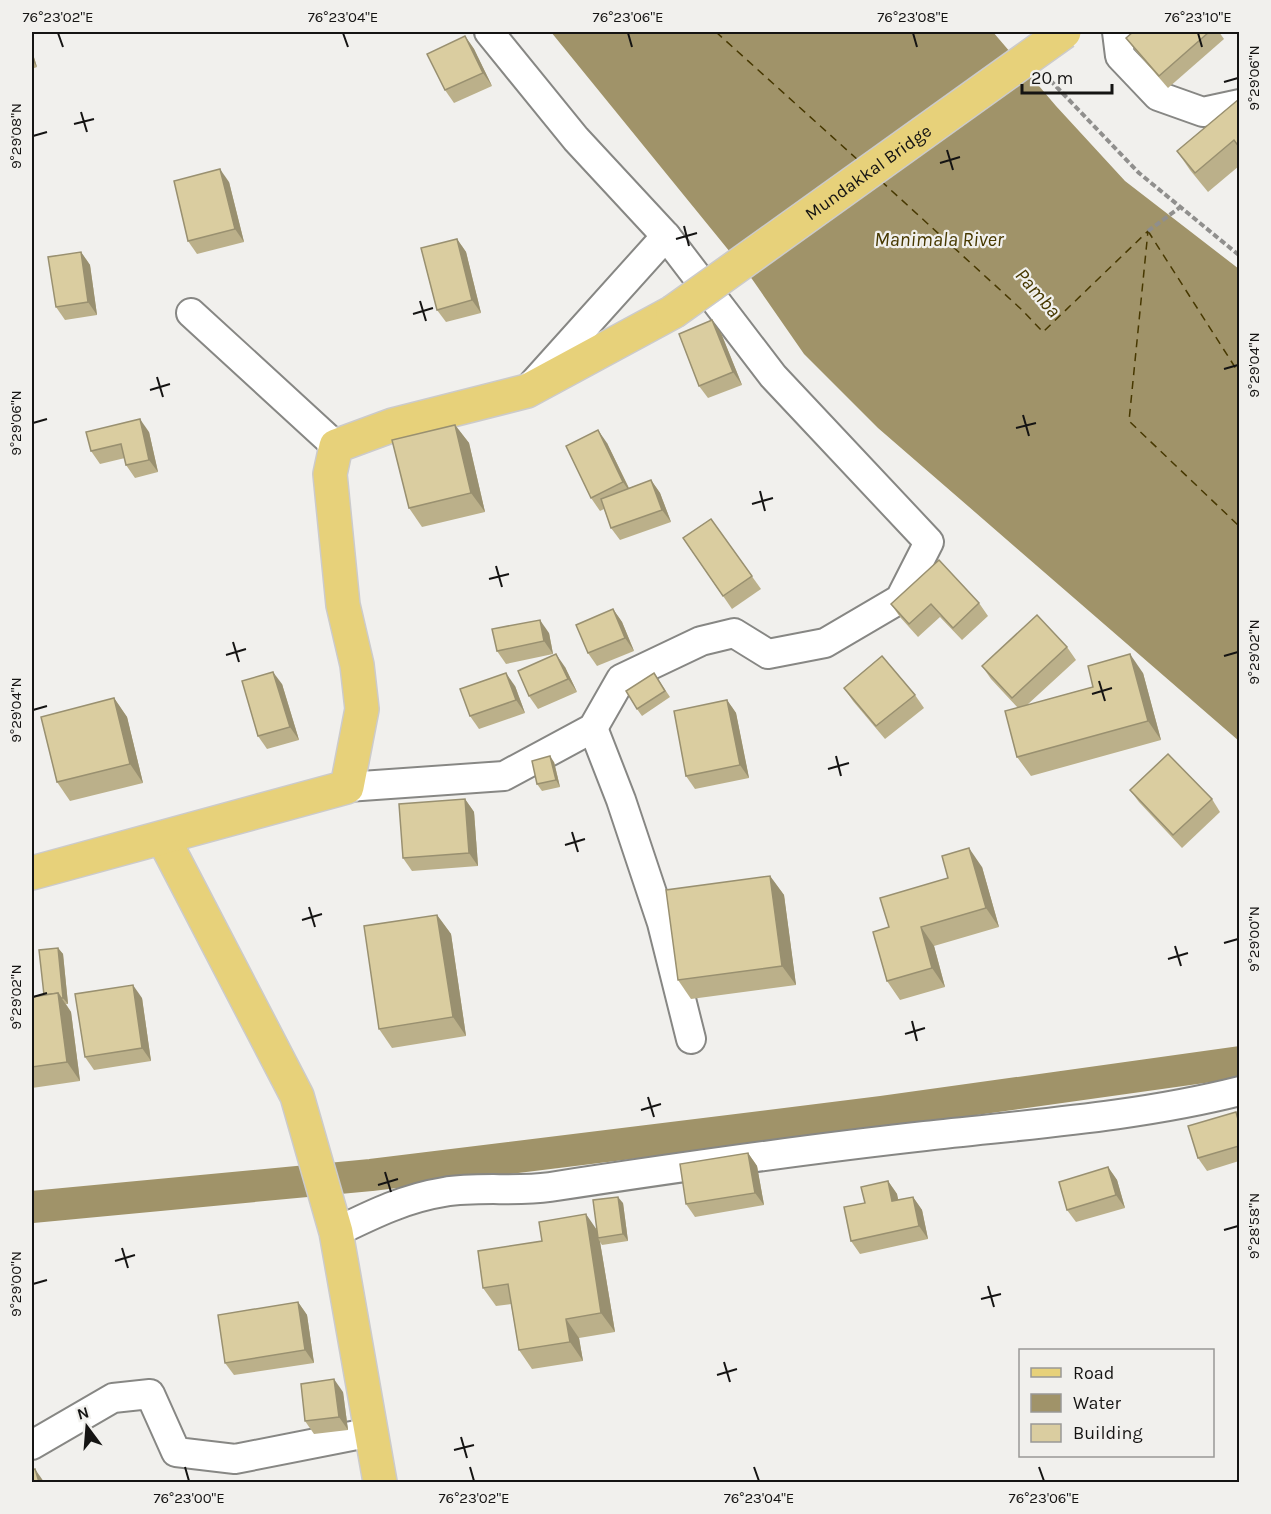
<svg xmlns="http://www.w3.org/2000/svg" width="1271" height="1514" font-family="Karla,sans-serif">
<style>
.water{fill:#a09369}
.lines{fill:none;stroke-linecap:round;stroke-linejoin:round}
.canal{stroke:#a09369;stroke-width:32}
.ferry{stroke:#473800;stroke-width:1.5;stroke-dasharray:8 6;stroke-linecap:butt}
.minor-casing{stroke:#878784;stroke-width:32}
.major-casing{stroke:#cccbcb;stroke-width:36}
.path{stroke:#908f8d;stroke-width:4;stroke-dasharray:6 3;stroke-linecap:butt}
.minor{stroke:#fff;stroke-width:28}
.major{stroke:#e7d17a;stroke-width:33}
.major-bridge-casing{stroke:#cccbcb;stroke-width:36;stroke-linecap:butt}
.major-bridge{stroke:#e7d17a;stroke-width:33}
.wall{fill:#bbb08a}
.shaded-wall{fill:#999070}
.building{fill:#dacda0;stroke:#999070;stroke-width:1.5}
.ticks{fill:none;stroke:#151413;stroke-width:2}
.labels{text-anchor:middle;dominant-baseline:central;stroke-width:4.5;stroke-linejoin:round;paint-order:stroke}
.street-label{font-size:18px;fill:#151413;stroke:#f1f0ed}
.water-label{font-size:20px;font-style:italic;fill:#473800;stroke:#f1f0ed}
.neatline{fill:none;stroke:#151413;stroke-width:2}
.ticks-label{font-size:15px;text-anchor:middle;fill:#151413}
</style>
<rect width="100%" height="100%" fill="#f1f0ed"/>
<path class="water" d="M551,32H993L1056,106L1125,181L1239,269V741L878,428L804,354L752,279Z"/>
<g class="lines">
<path class="canal" d="M32,1207L371,1175L882,1112L1240,1062"/>
<g class="ferry">
<path d="M716,32L858,160"/>
<path d="M881,181L1021,309L1043,332L1148,231L1129,421L1240,527"/>
<path d="M1148,231L1240,375"/>
</g>
<g class="minor-casing">
<g id="minor">
<path d="M489,32L576,139L666,236L532,385"/>
<path d="M1117,32L1120,56L1158,96L1203,112L1240,104"/>
<path d="M191,313L336,446"/>
<path d="M593,728L621,800L662,923L691,1039"/>
<path d="M347,787L504,776L593,728L621,679L701,641L734,633L768,654L825,643L900,599L929,542L773,376L666,236"/>
<path d="M336,1232C371,1215 405,1198 444,1192C479,1186 515,1192 550,1187C674,1168 799,1150 925,1136C1030,1124 1137,1117 1240,1091"/>
<path d="M32,1445L113,1398L150,1394L176,1452L235,1459L372,1432"/>
</g>
</g>
<g class="major-casing">
<g id="major">
<path d="M163,838L297,1096L336,1232L380,1482"/>
<path d="M32,873L347,787L362,709L357,665L343,605L330,474L336,446L393,425L527,391L673,312"/>
</g>
</g>
<g class="path">
<path d="M1050,80L1139,173L1240,256"/>
<path d="M1148,231L1179,208"/>
</g>
<use href="#minor" class="minor"/>
<use href="#major" class="major"/>
<g class="major-bridge-casing">
<g id="major-bridge">
<path id="s1" d="M673,312L1064,32"/>
</g>
</g>
<use href="#major-bridge" class="major-bridge"/>
</g>
<g class="wall">
<path d="M1133,32H1219L1224,39L1168,88L1135,50L1126,38Z"/>
<path d="M465,36L474,49L492,86L454,103L445,90Z"/>
<path d="M32,51L37,67L32,69Z"/>
<path d="M1239,99V166L1208,192L1190,170L1177,151Z"/>
<path d="M229,182L244,242L197,254L188,241Z"/>
<path d="M457,239L466,252L481,313L446,322L437,310Z"/>
<path d="M81,252L90,265L97,315L65,320L56,307Z"/>
<path d="M721,333L742,385L708,398L699,386Z"/>
<path d="M455,425L469,443L485,512L422,527L409,508Z"/>
<path d="M149,432L158,472L135,478L126,465L125,458L100,464L91,451Z"/>
<path d="M607,443L629,488L651,480L660,493L671,522L620,540L611,528L604,509L600,511L591,498Z"/>
<path d="M711,519L761,589L732,609L683,538Z"/>
<path d="M979,603L988,616L962,640L940,617L918,637L900,617L891,604Z"/>
<path d="M613,609L622,622L634,651L597,666L588,653Z"/>
<path d="M549,633L553,654L506,664L497,651Z"/>
<path d="M1067,647L1076,660L1027,705L1143,673L1161,740L1031,776L1017,757L1018,708L991,679L982,666Z"/>
<path d="M565,667L577,692L538,709L529,696Z"/>
<path d="M654,673L670,697L642,716L637,709Z"/>
<path d="M282,684L299,740L267,749L258,736Z"/>
<path d="M515,686L525,713L479,729L470,716Z"/>
<path d="M844,688L915,695L924,708L885,739L853,701Z"/>
<path d="M114,698L127,717L143,783L70,801L57,782Z"/>
<path d="M727,700L736,713L749,778L695,789L686,776Z"/>
<path d="M554,762L560,787L542,791L537,784Z"/>
<path d="M1130,790L1212,799L1220,812L1182,848L1139,802Z"/>
<path d="M465,799L474,812L478,866L412,871L403,858Z"/>
<path d="M982,867L999,927L934,946L945,987L900,1000L887,981L889,927L948,878Z"/>
<path d="M770,876L784,895L796,985L691,999L678,980Z"/>
<path d="M437,915L451,934L466,1036L392,1048L379,1029Z"/>
<path d="M58,948L63,954L68,1004H66L71,1012L80,1081L32,1088V997L44,995Z"/>
<path d="M142,998L151,1061L94,1070L85,1057Z"/>
<path d="M1239,1117V1161L1207,1171L1198,1158Z"/>
<path d="M748,1153L757,1166L764,1205L695,1217L686,1204Z"/>
<path d="M1108,1167L1117,1180L1125,1208L1076,1222L1067,1210Z"/>
<path d="M888,1181L897,1194L898,1200L913,1197L922,1210L928,1239L860,1254L851,1241L865,1203Z"/>
<path d="M623,1203L628,1241L602,1245L600,1242L615,1332L579,1338L583,1361L532,1369L519,1350L511,1304L496,1306L483,1288L542,1241L597,1229Z"/>
<path d="M298,1302L307,1315L314,1363L234,1375L225,1363Z"/>
<path d="M343,1392L348,1430L314,1434L305,1421Z"/>
</g>
<g class="shaded-wall">
<path d="M465,36L474,49L492,86L483,73Z"/>
<path d="M32,51L37,67L32,60Z"/>
<path d="M220,169L229,182L244,242L235,229Z"/>
<path d="M457,239L466,252L481,313L472,300Z"/>
<path d="M81,252L90,265L97,315L88,302Z"/>
<path d="M712,320L721,333L742,385L733,372Z"/>
<path d="M140,419L149,432L158,472L149,460Z"/>
<path d="M455,425L469,443L485,512L471,493Z"/>
<path d="M598,430L607,443L632,495L623,482Z"/>
<path d="M651,480L660,493L671,522L662,510Z"/>
<path d="M613,609L622,622L634,651L625,638Z"/>
<path d="M540,620L549,633L553,654L544,641Z"/>
<path d="M556,654L565,667L577,692L568,679Z"/>
<path d="M1130,654L1143,673L1161,740L1148,721Z"/>
<path d="M273,672L282,684L299,740L290,727Z"/>
<path d="M506,673L515,686L525,713L516,700Z"/>
<path d="M114,698L127,717L143,783L130,764Z"/>
<path d="M727,700L736,713L749,778L740,765Z"/>
<path d="M550,756L554,762L560,787L556,780Z"/>
<path d="M465,799L474,812L478,866L469,853Z"/>
<path d="M969,848L982,867L999,927L986,908Z"/>
<path d="M770,876L784,895L796,985L782,966Z"/>
<path d="M437,915L451,934L466,1036L453,1017Z"/>
<path d="M921,927L934,946L945,987L932,968Z"/>
<path d="M58,948L63,954L68,1004L63,998Z"/>
<path d="M133,985L142,998L151,1061L142,1048Z"/>
<path d="M58,993L71,1012L80,1081L67,1062Z"/>
<path d="M748,1153L757,1166L764,1205L755,1193Z"/>
<path d="M1108,1167L1117,1180L1125,1208L1116,1195Z"/>
<path d="M888,1181L897,1194L901,1214L892,1201Z"/>
<path d="M618,1197L623,1203L628,1241L623,1234Z"/>
<path d="M913,1197L922,1210L928,1239L919,1226Z"/>
<path d="M586,1214L599,1233L598,1238L600,1242L615,1332L601,1313Z"/>
<path d="M298,1302L307,1315L314,1363L305,1350Z"/>
<path d="M566,1319L579,1338L583,1361L570,1342Z"/>
<path d="M334,1379L343,1392L348,1430L339,1417Z"/>
<path d="M35,1469L44,1482H39Z"/>
</g>
<g class="building">
<path d="M1133,32H1209L1159,76L1126,38Z"/>
<path d="M465,36L483,73L445,90L427,54Z"/>
<path d="M1239,99V147L1234,140L1195,173L1177,151Z"/>
<path d="M220,169L235,229L188,241L174,181Z"/>
<path d="M457,239L472,300L437,310L421,248Z"/>
<path d="M81,252L88,302L56,307L48,257Z"/>
<path d="M712,320L733,372L699,386L679,334Z"/>
<path d="M140,419L149,460L126,465L121,444L91,451L86,432Z"/>
<path d="M455,425L471,493L409,508L392,440Z"/>
<path d="M598,430L623,482L591,498L566,446Z"/>
<path d="M651,480L662,510L611,528L601,499Z"/>
<path d="M711,519L752,576L723,596L683,538Z"/>
<path d="M939,560L979,603L953,628L931,604L909,624L891,604Z"/>
<path d="M613,609L625,638L588,653L576,625Z"/>
<path d="M1037,615L1067,647L1012,698L982,666Z"/>
<path d="M540,620L544,641L497,651L492,629Z"/>
<path d="M556,654L568,679L529,696L518,671Z"/>
<path d="M1130,654L1148,721L1017,757L1005,711L1093,687L1088,666Z"/>
<path d="M882,656L915,695L876,726L844,688Z"/>
<path d="M273,672L290,727L258,736L242,681Z"/>
<path d="M506,673L516,700L470,716L460,689Z"/>
<path d="M654,673L665,691L637,709L626,691Z"/>
<path d="M114,698L130,764L57,782L41,717Z"/>
<path d="M727,700L740,765L686,776L674,711Z"/>
<path d="M1168,754L1212,799L1173,835L1130,790Z"/>
<path d="M550,756L556,780L537,784L532,761Z"/>
<path d="M465,799L469,853L403,858L399,804Z"/>
<path d="M969,848L986,908L921,927L932,968L887,981L873,932L889,927L880,898L948,878L942,856Z"/>
<path d="M770,876L782,966L678,980L666,890Z"/>
<path d="M437,915L453,1017L379,1029L364,926Z"/>
<path d="M58,948L63,998H61L58,993L44,995L39,950Z"/>
<path d="M133,985L142,1048L85,1057L75,994Z"/>
<path d="M58,993L67,1062L32,1067V997Z"/>
<path d="M1236,1112L1239,1123V1146L1198,1158L1188,1126Z"/>
<path d="M748,1153L755,1193L686,1204L680,1164Z"/>
<path d="M1108,1167L1116,1195L1067,1210L1059,1182Z"/>
<path d="M888,1181L892,1201L913,1197L919,1226L851,1241L844,1207L865,1203L861,1187Z"/>
<path d="M618,1197L623,1234L598,1238L593,1200Z"/>
<path d="M586,1214L601,1313L566,1319L570,1342L519,1350L508,1284L483,1288L478,1251L542,1241L539,1222Z"/>
<path d="M298,1302L305,1350L225,1363L218,1315Z"/>
<path d="M334,1379L339,1417L305,1421L301,1384Z"/>
<path d="M35,1469L39,1482H32V1470Z"/>
</g>
<path class="ticks" d="M58,33L63,47M343,33L348,47M628,33L632,47M913,33L917,47M1198,33L1202,47M1224,82L1238,78M81,112L87,132M74,124L94,119M33,136L47,132M947,150L953,170M940,163L960,157M684,226L689,246M676,239L697,233M420,301L426,321M413,314L433,308M1224,369L1238,365M157,377L163,397M150,390L170,384M1023,415L1029,436M33,423L47,419M1016,428L1036,423M760,491L765,511M752,504L773,498M496,566L502,587M489,579L509,574M233,642L239,662M226,655L246,649M1224,656L1238,652M1099,681L1105,701M1092,694L1112,688M33,710L47,706M836,756L841,776M828,769L849,763M572,832L578,852M565,845L585,839M309,907L315,927M302,920L322,914M1224,943L1238,939M1175,946L1181,966M1168,959L1188,953M33,997L47,993M912,1021L917,1041M905,1034L925,1028M648,1097L654,1117M641,1110L661,1104M385,1172L391,1192M378,1185L398,1179M1224,1230L1238,1226M122,1248L128,1268M115,1261L135,1255M33,1284L47,1280M988,1286L994,1307M981,1299L1001,1294M724,1362L730,1382M717,1375L737,1369M461,1437L467,1458M454,1450L474,1445M185,1467L189,1481M470,1467L474,1481M754,1467L759,1481M1039,1467L1044,1481"/>
<g class="labels">
<g class="street-label">
<text stroke="none"><textPath href="#s1" startOffset="240">Mundakkal Bridge</textPath></text>
</g>
<g class="water-label">
<text x="939" y="239">Manimala River</text>
<text transform="translate(1038 293) rotate(49)">Pamba</text>
</g>
</g>
<rect width="1271" height="1514" fill="none" stroke="#f1f0ed" stroke-width="66"/>
<rect x="1019" y="1349" width="195" height="108" fill="#f1f0ed" stroke="#999896" stroke-width="1.5"/>
<rect x="1031" y="1368" width="30" height="9" fill="#e7d17a" stroke="#999896" stroke-width="1.5"/>
<text x="1073" y="1379" font-size="18" fill="#151413">Road</text>
<rect x="1031" y="1394" width="30" height="18" fill="#a09369" stroke="#999896" stroke-width="1.5"/>
<text x="1073" y="1409" font-size="18" fill="#151413">Water</text>
<rect x="1031" y="1424" width="30" height="18" fill="#dacda0" stroke="#999896" stroke-width="1.5"/>
<text x="1073" y="1439" font-size="18" fill="#151413">Building</text>
<g transform="translate(87 1427) rotate(344)" stroke="#f1f0ed" stroke-width="4.5" paint-order="stroke">
<path d="M0-4.5L10 22L0 15L-10 22Z" fill="#151413"/>
<text y="-9" font-size="16" font-weight="bold" text-anchor="middle" fill="#151413">N</text>
</g>
<path d="M1022 84v9h90v-9" fill="none" stroke="#151413" stroke-width="3"/>
<text x="1031" y="84" font-size="18" fill="#151413" stroke="#f1f0ed" stroke-width="4.5" paint-order="stroke">20 m</text>
<rect x="33" y="33" width="1205" height="1448" class="neatline"/>
<g class="ticks-label">
<text x="58" y="22">76°23'02"E</text>
<text x="343" y="22">76°23'04"E</text>
<text x="628" y="22">76°23'06"E</text>
<text x="913" y="22">76°23'08"E</text>
<text x="1198" y="22">76°23'10"E</text>
<text transform="translate(1254 78) rotate(-90)" y="5">9°29'06"N</text>
<text transform="translate(16 136) rotate(-90)" y="5">9°29'08"N</text>
<text transform="translate(1254 365) rotate(-90)" y="5">9°29'04"N</text>
<text transform="translate(16 423) rotate(-90)" y="5">9°29'06"N</text>
<text transform="translate(1254 652) rotate(-90)" y="5">9°29'02"N</text>
<text transform="translate(16 710) rotate(-90)" y="5">9°29'04"N</text>
<text transform="translate(1254 939) rotate(-90)" y="5">9°29'00"N</text>
<text transform="translate(16 997) rotate(-90)" y="5">9°29'02"N</text>
<text transform="translate(1254 1226) rotate(-90)" y="5">9°28'58"N</text>
<text transform="translate(16 1284) rotate(-90)" y="5">9°29'00"N</text>
<text x="189" y="1503">76°23'00"E</text>
<text x="474" y="1503">76°23'02"E</text>
<text x="759" y="1503">76°23'04"E</text>
<text x="1044" y="1503">76°23'06"E</text>
</g>
</svg>
